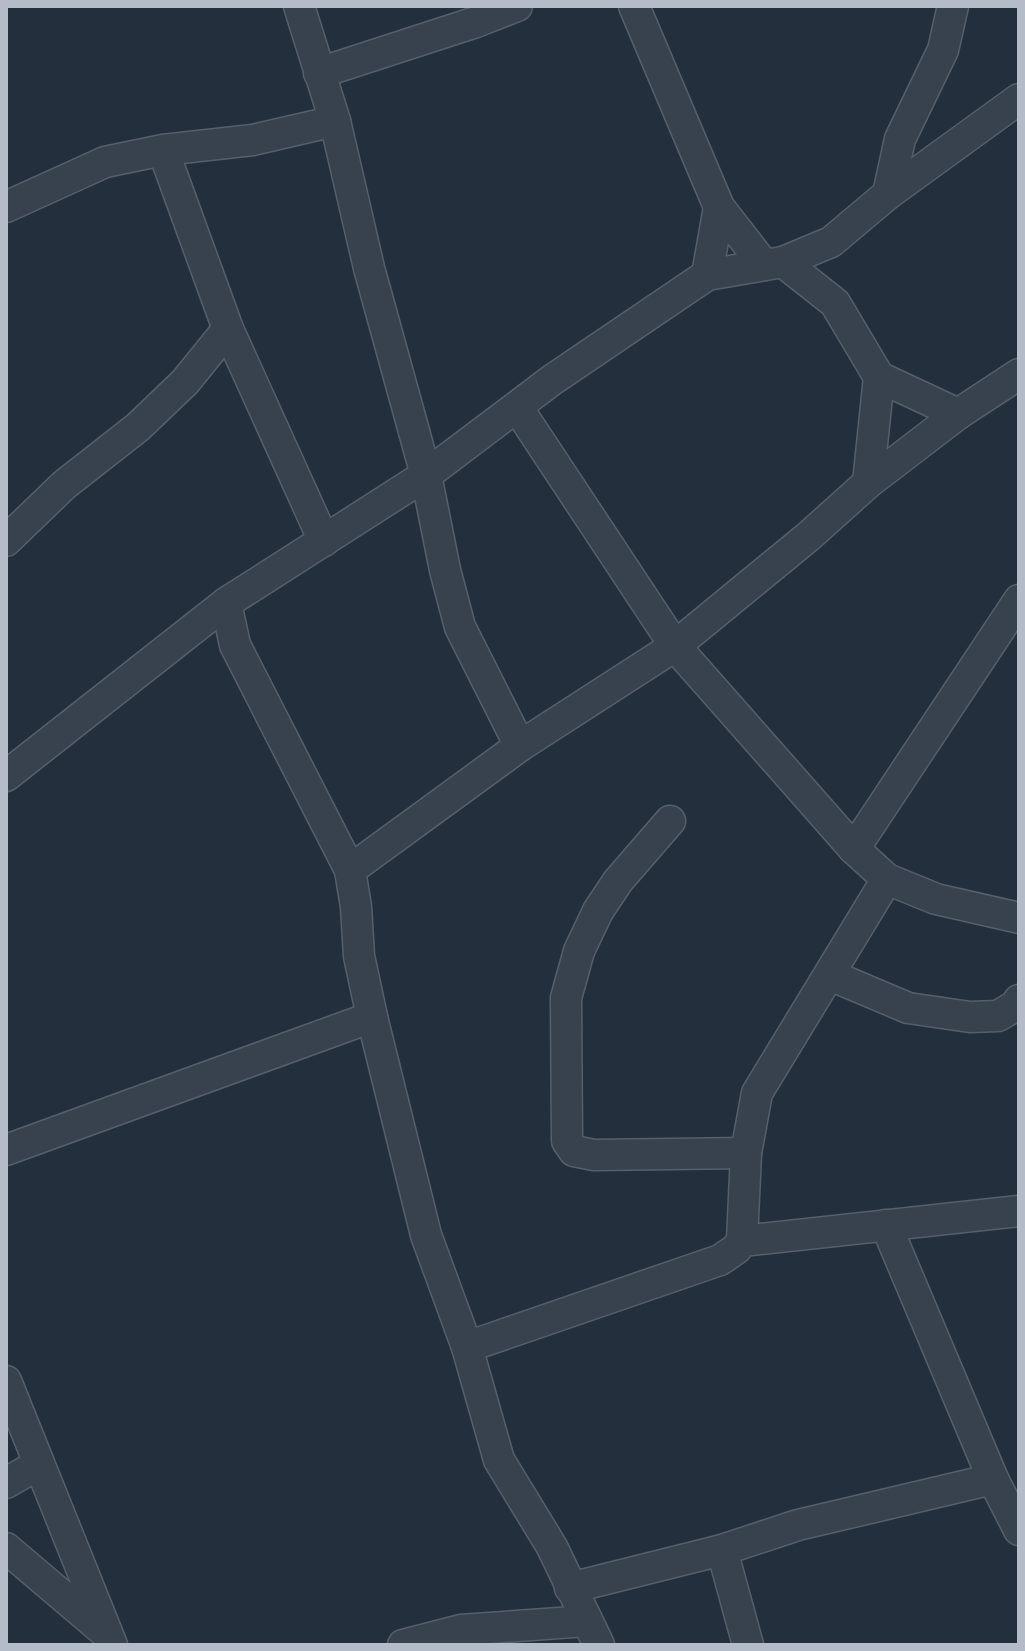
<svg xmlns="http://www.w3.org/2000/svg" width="1025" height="1651" font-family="Karla,sans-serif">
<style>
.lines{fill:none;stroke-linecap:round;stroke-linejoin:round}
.street-casing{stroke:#565f6c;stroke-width:33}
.street{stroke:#38414e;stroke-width:30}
</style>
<rect width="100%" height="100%" fill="#242f3e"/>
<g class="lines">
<g class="street-casing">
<g id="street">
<path d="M299,6L335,121L369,268L426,475L445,570L460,627L520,746"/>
<path d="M634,6L719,207L764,265"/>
<path d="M319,73L476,22L517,6"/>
<path d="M163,150L228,329L324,541"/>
<path d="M888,194L900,139L943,50L953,6"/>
<path d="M6,207L105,162L163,150L253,140L335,121"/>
<path d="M783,262L835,303L879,377L958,414"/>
<path d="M707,275L719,207"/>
<path d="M517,407L675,646L854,849L887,879L936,899L1019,918"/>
<path d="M868,483L879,377"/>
<path d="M6,541L64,485L138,427L185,382L228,329"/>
<path d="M226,603L235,645L350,870L356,907L359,956L372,1017L426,1235L467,1347L499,1460L552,1547L599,1645"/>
<path d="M6,776L226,603L426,475L552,380L707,275L783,262L831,242L888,194L1019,99"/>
<path d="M670,821L618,881L598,911L579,951L566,998L567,1141L574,1151L594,1155L746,1153"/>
<path d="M854,849L1019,600"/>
<path d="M350,870L520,746L675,646L809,536L868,483L958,414L1019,374"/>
<path d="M830,975L908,1008L970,1017L998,1016L1015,1006L1019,1000"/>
<path d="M6,1150L372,1017"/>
<path d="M886,1225L993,1479L1019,1530"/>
<path d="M742,1241L1019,1211"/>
<path d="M467,1347L720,1260L736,1249L742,1241L746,1153L757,1093L887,879"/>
<path d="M6,1381L112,1645"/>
<path d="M6,1483L39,1464"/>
<path d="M6,1548L105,1632"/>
<path d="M722,1550L748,1645"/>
<path d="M570,1588L722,1550L798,1525L993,1479"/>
<path d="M403,1645L461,1630L587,1621"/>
</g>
</g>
<use href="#street" class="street"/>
</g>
<rect width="1025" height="1651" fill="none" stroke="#b4bcc9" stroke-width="16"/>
</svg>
